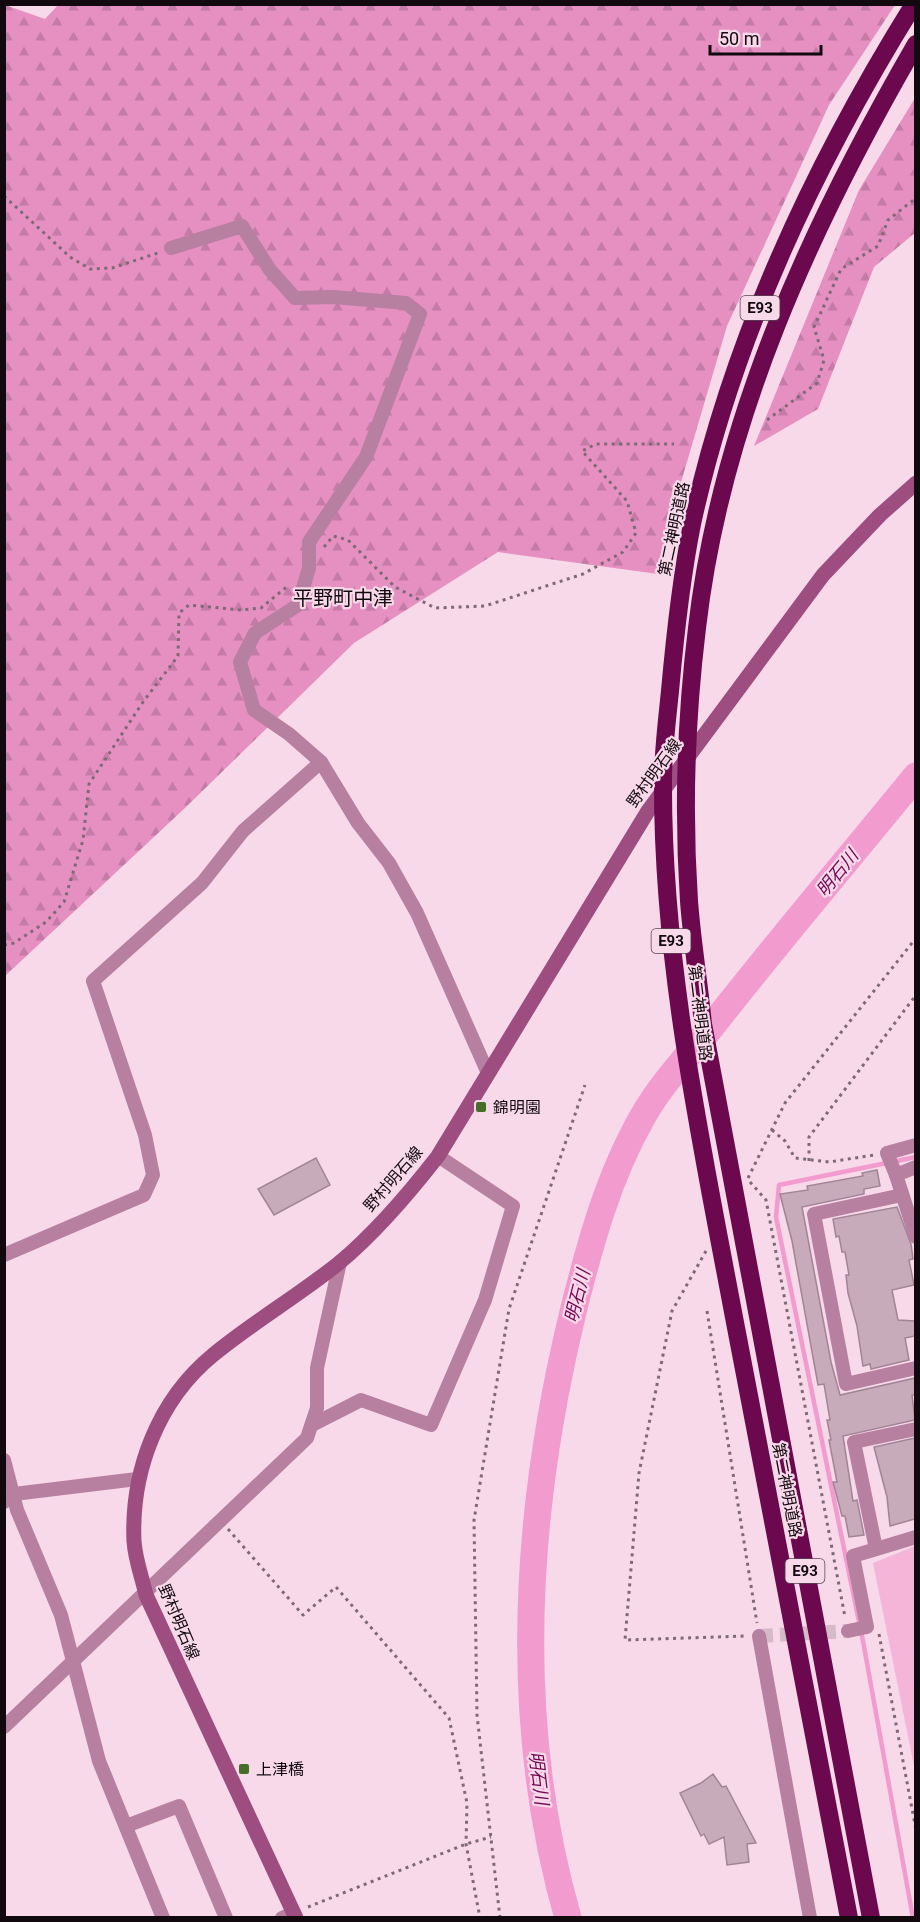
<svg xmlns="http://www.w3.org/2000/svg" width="920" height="1922" font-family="Roboto,'Noto Sans JP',sans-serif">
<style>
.forest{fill:url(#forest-firs)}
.park{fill:#f4b5d9}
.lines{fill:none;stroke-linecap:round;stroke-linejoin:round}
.stream{stroke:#f29bce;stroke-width:4.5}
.river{stroke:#f29bce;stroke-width:27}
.building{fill:#c8abbb;stroke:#a18595;stroke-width:1.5}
.street-tunnel{stroke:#d5bac8;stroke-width:14;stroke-dasharray:14 7;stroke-linecap:butt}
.path{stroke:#7d6a74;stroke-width:3;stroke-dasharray:3 4.5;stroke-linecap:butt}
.street{stroke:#b77fa0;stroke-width:14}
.secondary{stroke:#9d4d7f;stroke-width:15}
.highway{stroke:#6b084e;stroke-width:18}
.poi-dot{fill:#466e29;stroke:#f7d9e9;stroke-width:2}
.labels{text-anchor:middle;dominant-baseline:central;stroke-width:4.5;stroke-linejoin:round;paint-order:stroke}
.shield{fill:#f7d9e9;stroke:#574750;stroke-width:1.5}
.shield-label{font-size:15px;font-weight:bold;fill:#12090e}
.street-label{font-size:16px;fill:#12090e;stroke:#f7d9e9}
.poi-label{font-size:16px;fill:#12090e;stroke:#f7d9e9;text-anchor:start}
.water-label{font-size:18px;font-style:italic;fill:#710953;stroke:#f7d9e9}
.quarter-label{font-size:20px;fill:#12090e;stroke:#f7d9e9}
</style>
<defs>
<pattern id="forest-firs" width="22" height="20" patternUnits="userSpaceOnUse" patternTransform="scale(1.5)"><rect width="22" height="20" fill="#e690c2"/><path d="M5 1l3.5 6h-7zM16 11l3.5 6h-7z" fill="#c47ba6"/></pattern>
</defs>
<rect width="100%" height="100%" fill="#f7d9e9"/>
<g class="forest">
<path d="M59,4L895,5L829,105L727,326L679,489L658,574L498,552L354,643L185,808L5,976V5L45,19Z"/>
<path d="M915,98V233L874,267L818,409L754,446L859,190Z"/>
</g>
<path class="park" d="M915,1546V1771L873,1563Z"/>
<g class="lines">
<path class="stream" d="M913,1918L863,1641L776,1217L779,1185L916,1157"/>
<path class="river" d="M568,1918C511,1720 525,1510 573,1312C590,1244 608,1177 643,1116C662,1082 692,1052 716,1021C781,938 849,858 916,776"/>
</g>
<g class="building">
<path d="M316,1158L330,1185L274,1215L258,1189Z"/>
<path d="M877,1170L880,1186L864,1189V1194L802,1207L831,1362L840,1395L915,1378V1395H912L915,1420L843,1436L853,1501L857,1500L864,1535L849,1537L845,1516H842L833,1482H837L829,1440H831L827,1420H830L824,1384L818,1385L792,1241L780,1194L808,1190L807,1186L863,1176L862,1173Z"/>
<path d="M897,1207L911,1244L913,1259L909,1260L914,1285L892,1290L898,1320L915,1321V1336L905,1338L909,1360L871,1369L870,1364L863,1366L857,1326L848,1293L846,1275H849L845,1252H842L839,1236L836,1237L833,1219Z"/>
<path d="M915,1438V1519L890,1526L887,1497L874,1447Z"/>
<path d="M713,1774L722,1787L726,1786L756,1843L747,1844L749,1862L727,1865L724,1837L709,1844L704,1834L701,1836L680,1793L701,1783Z"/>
</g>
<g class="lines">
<path class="street-tunnel" d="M759,1636L848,1631"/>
<g class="path">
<path d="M4,196L70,257L90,269L112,268L158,253"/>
<path d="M767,420L817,383L824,360L814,327L841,269L878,246L888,220L916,198"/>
<path d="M324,547L333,536L348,540L395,587L435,608L485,606L583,574L623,552L636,533L627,501L582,451L596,444H674"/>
<path d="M4,945L14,943L46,922L64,902L83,840L89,784L143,702L178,656L179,613L189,605L241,610L261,608L289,585"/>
<path d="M772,1130L785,1141L795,1158L829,1162L874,1155"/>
<path d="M809,1161V1137L916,995"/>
<path d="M748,1178L785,1103L916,938"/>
<path d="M750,1182L766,1200L845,1617"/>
<path d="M706,1251L672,1311L639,1473L625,1640L745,1636"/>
<path d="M707,1311L757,1623"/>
<path d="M228,1529L303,1615L336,1587L449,1718L467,1803L466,1844L480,1918"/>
<path d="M879,1634L916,1830"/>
<path d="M308,1907L466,1844L491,1837"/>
<path d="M500,1918L477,1715L474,1520L509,1309L585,1085"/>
</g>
<g class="street">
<path d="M171,248L242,226L270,270L295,298L333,297L406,303L420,314L366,457L309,542V568L298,605L255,633L240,662L254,710L289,734L321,762L358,823L389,863L417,913L487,1071"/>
<path d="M916,1167L896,1175L916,1237"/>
<path d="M896,1175L887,1153L916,1145"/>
<path d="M902,1195L814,1214L846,1384L916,1368"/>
<path d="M4,1255L144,1195L153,1175L145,1135L93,981L202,883L243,831L321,762"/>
<path d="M312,1425L361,1400L431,1425L485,1300L513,1206L438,1156"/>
<path d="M4,1460L17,1510L61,1615L99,1761L163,1918"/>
<path d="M4,1502L14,1494L137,1479"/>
<path d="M876,1549L854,1442L916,1429"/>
<path d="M848,1631L867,1627L853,1556L916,1537"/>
<path d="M759,1636L810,1918"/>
<path d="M4,1727L307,1438L317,1408V1368L340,1262"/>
<path d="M126,1826L179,1806L226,1918"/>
<path d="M282,1918L294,1913"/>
</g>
<path class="secondary" d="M296,1918L146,1595C142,1577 135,1559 134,1541C131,1471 158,1400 213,1355C253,1322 298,1296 339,1263C374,1234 410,1192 438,1156L648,811L823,575L880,515L916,483"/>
<g class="highway">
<path d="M849,1918C810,1716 772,1514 733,1312C700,1136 662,960 663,780C663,751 667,721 670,691C675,635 681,579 692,524C732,340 815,163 914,4"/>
<path d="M871,1918L703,1024C699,983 692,942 689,901C683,811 686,718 697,628C721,419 812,224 916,44"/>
</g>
</g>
<g class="poi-dot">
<rect x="475" y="1101" width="12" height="12" rx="3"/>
<rect x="238" y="1763" width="12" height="12" rx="3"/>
</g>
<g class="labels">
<g class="shield">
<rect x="740.5" y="296" width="39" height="24" rx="4.5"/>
<rect x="651.5" y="929" width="39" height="24" rx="4.5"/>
<rect x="785.5" y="1559" width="39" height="24" rx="4.5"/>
</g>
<g class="shield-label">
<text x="760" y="308">E93</text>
<text x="671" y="941">E93</text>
<text x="805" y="1571">E93</text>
</g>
<g class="street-label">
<text transform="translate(674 529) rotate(-78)">第二神明道路</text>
<text transform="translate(654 773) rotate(-54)">野村明石線</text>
<text transform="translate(700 1013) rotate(83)">第二神明道路</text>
<text transform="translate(393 1179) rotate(-49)">野村明石線</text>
<text transform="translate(787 1490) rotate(79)">第二神明道路</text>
<text transform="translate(179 1622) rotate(67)">野村明石線</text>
</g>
<g class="poi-label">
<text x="493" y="1107">錦明園</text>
<text x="256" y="1769">上津橋</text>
</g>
<g class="water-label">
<text transform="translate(837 873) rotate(-51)">明石川</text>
<text transform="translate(577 1296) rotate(-76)">明石川</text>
<text transform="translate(539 1778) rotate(83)">明石川</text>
</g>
<g class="quarter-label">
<text x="343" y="598">平野町中津</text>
</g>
</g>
<rect width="920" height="1922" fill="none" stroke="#12090e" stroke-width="12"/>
<path d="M710 45v9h111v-9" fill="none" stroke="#12090e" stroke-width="3"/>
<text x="719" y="45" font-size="18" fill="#12090e" stroke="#f7d9e9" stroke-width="4.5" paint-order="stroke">50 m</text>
</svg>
